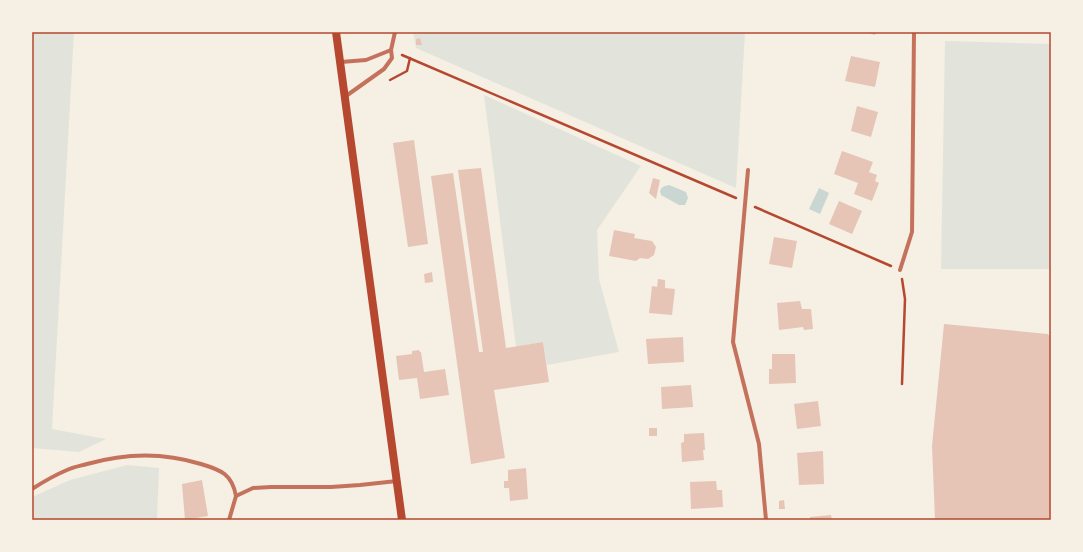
<svg xmlns="http://www.w3.org/2000/svg" width="1083" height="552" font-family="Raleway,sans-serif">
<style>
.green{fill:#e2e4dc}
.water{fill:#c9d6d2}
.building{fill:#e6c5b7}
.lines{fill:none;stroke-linecap:round;stroke-linejoin:round}
.path{stroke:#b5482f;stroke-width:2.5}
.minor{stroke:#c5725c;stroke-width:4}
.secondary{stroke:#b5482f;stroke-width:8}
.neatline{fill:none;stroke:#b5482f;stroke-width:1.5}
</style>
<rect width="100%" height="100%" fill="#f6efe4"/>
<g class="green">
<path d="M32,32H74L52,429L106,439L79,452L32,448Z"/>
<path d="M413,32H745L736,188L416,48Z"/>
<path d="M945,41L1051,44V269H941Z"/>
<path d="M484,95L641,166L597,230L599,279L619,352L547,365L543,342L516,347Z"/>
<path d="M127,465L159,468L157,520H32V497L70,480Z"/>
</g>
<g class="water">
<path d="M669,185L686,192L688,198L685,205H679L661,195L660,191C662,186 665,186 669,185Z"/>
<path d="M819,188L829,193L820,214L809,209Z"/>
</g>
<g class="building">
<path d="M865,32H876L875,35Z"/>
<path d="M420,38L422,45H416V39Z"/>
<path d="M851,56L880,62L875,87L845,81Z"/>
<path d="M857,106L878,112L871,137L851,131Z"/>
<path d="M414,140L428,244L408,247L393,143Z"/>
<path d="M842,151L873,162L869,172L877,175L875,181L879,183L872,201L854,194L858,183L834,174Z"/>
<path d="M481,168L506,348L543,342L549,382L494,390L505,458L471,464L431,176L453,173L479,352H483L458,170Z"/>
<path d="M653,178L660,180L656,199L649,193Z"/>
<path d="M839,201L862,211L852,234L829,224Z"/>
<path d="M614,230L635,234L634,238L652,241L656,247L654,255L648,259L640,258L636,261L609,256Z"/>
<path d="M774,237L797,241L792,268L769,264Z"/>
<path d="M432,272L433,282L425,283L424,274Z"/>
<path d="M658,279L665,280V288L675,289L672,315L649,313L652,286L657,287Z"/>
<path d="M800,301L802,309H811L813,329L804,330L803,327L779,330L777,303Z"/>
<path d="M944,324L1048,334V335H1051V520H935L932,446Z"/>
<path d="M683,337L684,362L648,364L646,339Z"/>
<path d="M419,350L420,352H421L424,372L445,369L449,395L420,399L417,378L399,380L396,356L412,354V351Z"/>
<path d="M772,354H795L796,383L769,384V369H772Z"/>
<path d="M691,385L693,407L662,409L661,387Z"/>
<path d="M818,401L821,426L797,429L794,404Z"/>
<rect x="649" y="428" width="8" height="8"/>
<path d="M704,433L705,450H703L704,460L682,462L681,443L684,442V434Z"/>
<path d="M823,451L824,484L799,485L797,453Z"/>
<path d="M526,468L528,499L510,501L509,488H504V481H508V470Z"/>
<path d="M202,480L208,516L185,520L182,484Z"/>
<path d="M716,481L717,490H722L723,507L691,509L690,482Z"/>
<path d="M784,500L785,509H779V501Z"/>
<path d="M831,515L832,520H810V517Z"/>
</g>
<g class="lines">
<g class="path">
<path d="M402,55L736,198"/>
<path d="M390,80L407,71L410,58"/>
<path d="M755,207L891,266"/>
<path d="M902,279L905,299L902,384"/>
</g>
<g class="minor">
<path d="M341,62L366,60L391,50"/>
<path d="M346,96L384,69L392,58L391,50L395,32"/>
<path d="M748,170L733,342L759,444L766,520"/>
<path d="M900,270L912,232L914,32"/>
<path d="M32,489C43,482 55,475 67,470C73,467 80,466 87,464C125,453 163,452 201,464C221,470 232,474 236,496"/>
<path d="M229,520L236,496L253,488L271,487H331L360,485L397,481"/>
</g>
<path class="secondary" d="M336,32L402,520"/>
</g>
<rect width="1083" height="552" fill="none" stroke="#f6efe4" stroke-width="66"/>
<rect x="33" y="33" width="1017" height="486" class="neatline"/>
</svg>
